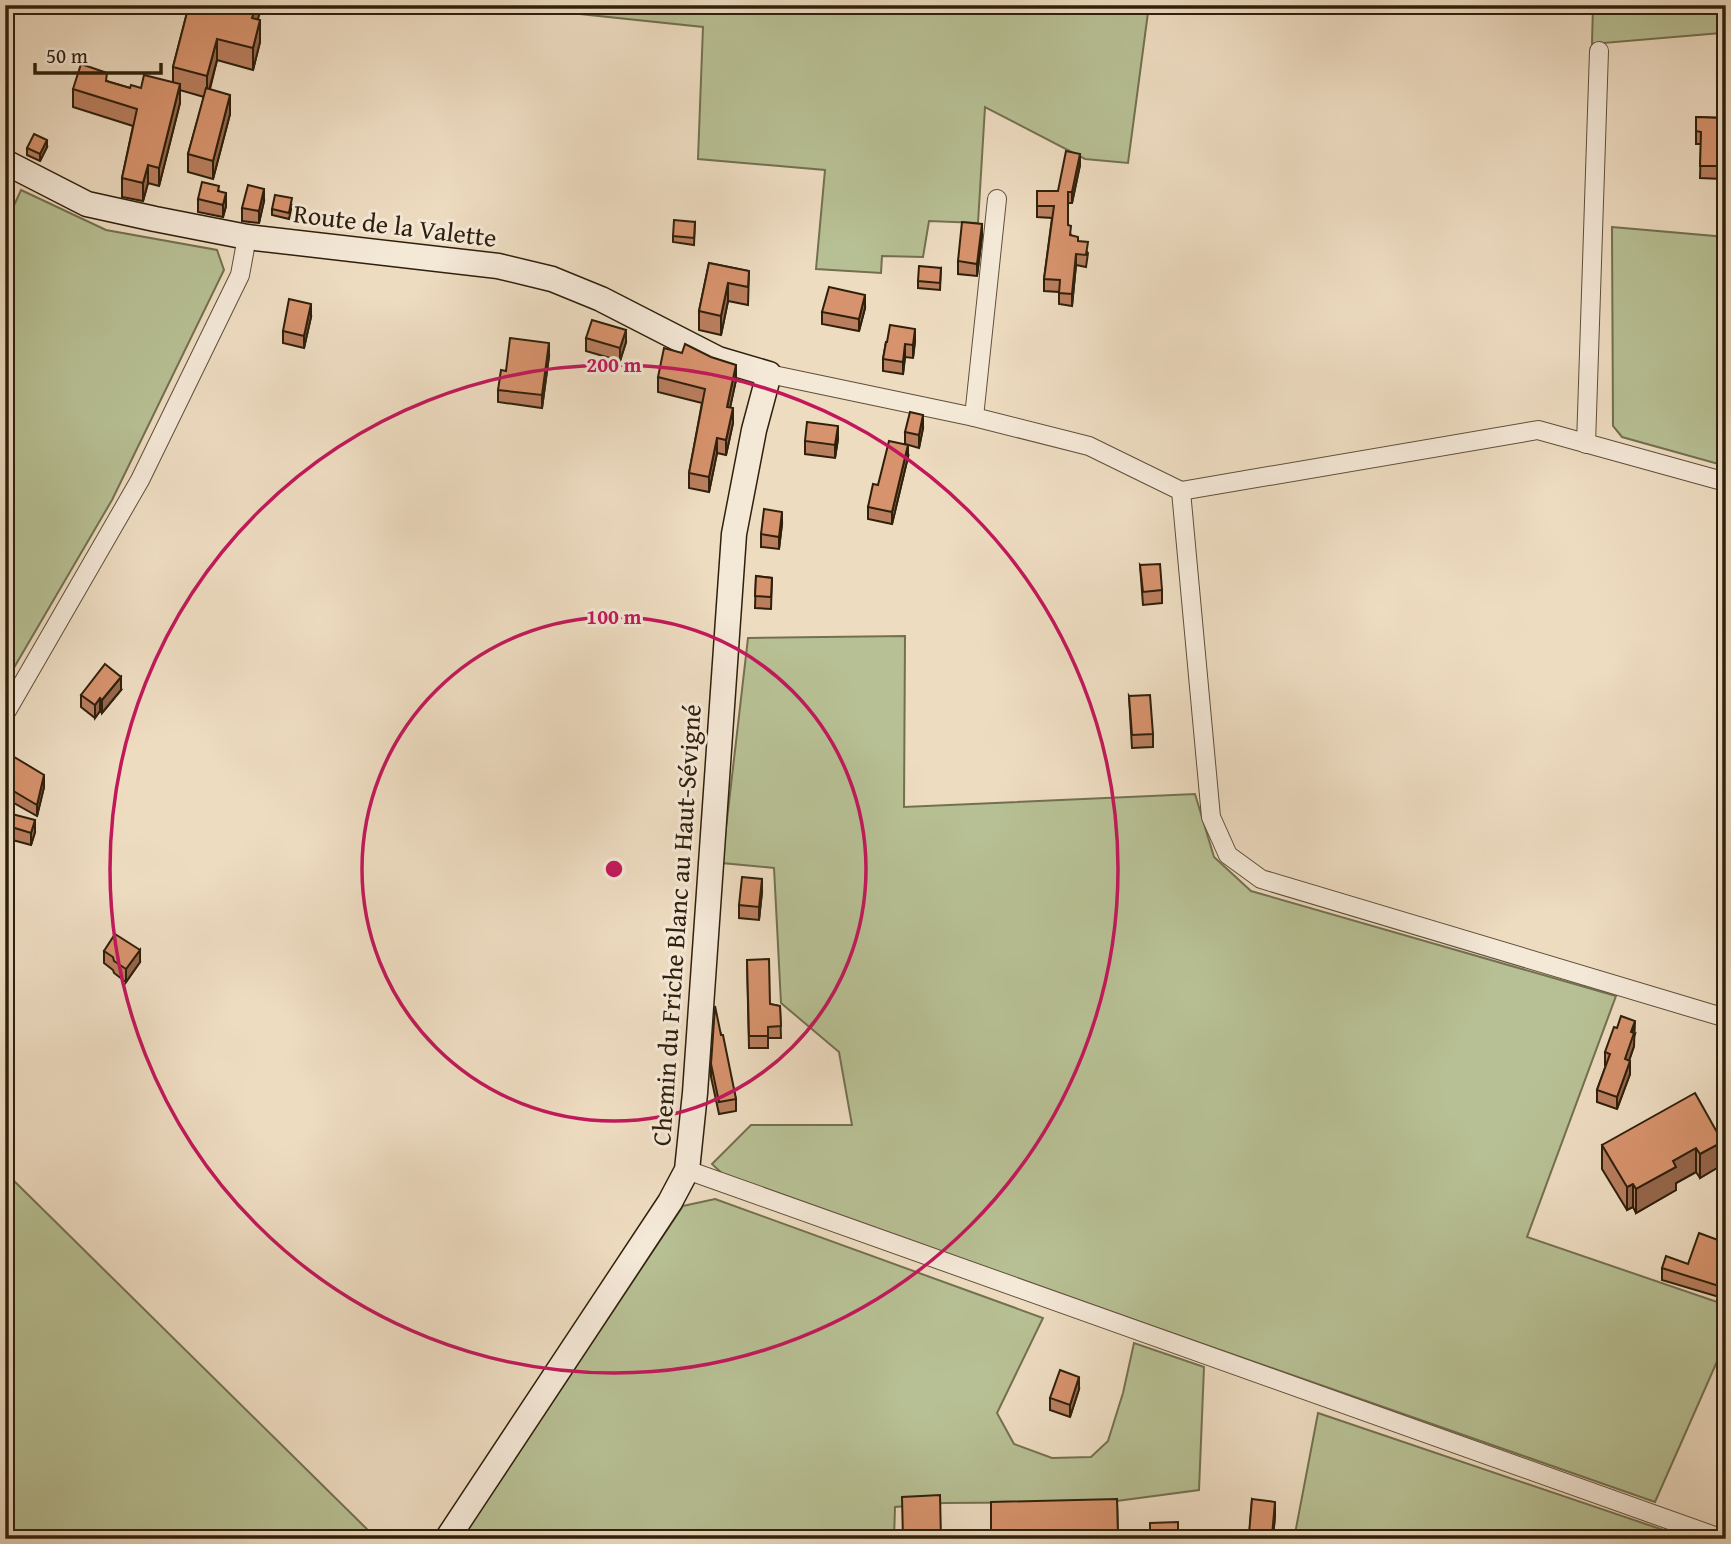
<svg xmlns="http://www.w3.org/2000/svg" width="1731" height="1544" font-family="'Gentium Book Plus',serif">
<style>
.green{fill:#b7c094;stroke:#737050;stroke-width:2}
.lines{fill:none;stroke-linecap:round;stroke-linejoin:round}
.street-casing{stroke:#5f4f39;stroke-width:20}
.secondary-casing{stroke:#2f200c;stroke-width:27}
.street{stroke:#f4e8d7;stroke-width:18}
.secondary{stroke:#f4e8d7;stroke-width:24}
.wall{fill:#b97e5e;stroke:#2f200c;stroke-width:2}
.shaded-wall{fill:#96674c;stroke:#2f200c;stroke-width:2}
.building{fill:#d7936d;stroke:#2f200c;stroke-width:2}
.ring{fill:none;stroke:#c2185b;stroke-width:3.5}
.labels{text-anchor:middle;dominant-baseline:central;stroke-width:6;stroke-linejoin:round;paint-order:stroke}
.street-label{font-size:26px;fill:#2f200c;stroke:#f4e8d7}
.centre{fill:#c2185b;stroke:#f4e8d7;stroke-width:3.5}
.ring-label{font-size:21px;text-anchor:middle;font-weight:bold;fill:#c2185b;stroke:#f4e8d7;stroke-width:6;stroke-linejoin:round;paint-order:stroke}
</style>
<rect width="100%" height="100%" fill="#eedcc1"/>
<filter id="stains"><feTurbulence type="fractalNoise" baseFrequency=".00286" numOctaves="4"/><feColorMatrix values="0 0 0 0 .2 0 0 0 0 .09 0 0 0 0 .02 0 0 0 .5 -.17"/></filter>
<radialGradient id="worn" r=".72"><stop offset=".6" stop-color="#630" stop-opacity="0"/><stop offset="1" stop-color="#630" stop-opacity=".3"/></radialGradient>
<g class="green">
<path d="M513,5H1149L1128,163L1085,159L985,107L978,223L929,221L923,257L882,256L881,273L816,269L825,170L698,159L703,27L551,11L512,13Z"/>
<path d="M1593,5H1723L1726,22L1721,33L1592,44Z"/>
<path d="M21,190L106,230L217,250L224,270L112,500L5,683V225Z"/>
<path d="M1612,227L1726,237V431L1722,465L1622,437L1613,426Z"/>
<path d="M905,636L904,807L1195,794L1214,857L1251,891L1616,996L1527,1237L1726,1305V1353L1719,1357L1655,1502L726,1177L712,1164L751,1125H852L839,1052L781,1003L774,868L722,863L748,638Z"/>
<path d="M5,1172L377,1539H5Z"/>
<path d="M715,1199L1043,1318L997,1413L1014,1444L1052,1458L1091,1457L1108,1441L1123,1393L1134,1343L1204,1367L1199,1490L1109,1502L944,1503L895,1507L894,1539H461L683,1206Z"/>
<path d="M1318,1413L1690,1539H1294Z"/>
</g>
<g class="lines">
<g class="street-casing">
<g id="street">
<path d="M769,374L974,417L1089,446L1181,491L1211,817L1228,855L1261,879L1726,1018"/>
<path d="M974,417L997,199"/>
<path d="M1586,444L1599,51"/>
<path d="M1181,491L1538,430L1726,482"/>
<path d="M5,714L140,480L240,275L247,237"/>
<path d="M687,1170L1723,1539"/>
</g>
</g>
<g class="secondary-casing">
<path id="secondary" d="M5,162L87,204L155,219L247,237L498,266L552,279L601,299L718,359L769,374L754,430L734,534L695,1093L687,1170L670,1202L447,1539"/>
</g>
<use href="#street" class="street"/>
<use href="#secondary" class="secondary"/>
</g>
<g class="wall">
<path d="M189,5L258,20L260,42L253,70L217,60L210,89L230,114L213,179L188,172V154L204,97L180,90V103L159,186L148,183L143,201L122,197V178L133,126L73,107V89L107,81L130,88H141L173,83V67Z"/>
<path d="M1696,117L1723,118L1722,179L1700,178L1701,144H1696Z"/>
<path d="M47,147L40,161L27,155V148Z"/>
<path d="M1080,165L1072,203H1068V225L1071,236L1078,241L1088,253L1086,267L1076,265L1072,306L1059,304V292L1044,291V279L1052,218L1037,217V191H1058Z"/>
<path d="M219,191L226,206L223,217L198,212V199Z"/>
<path d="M264,201L259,223L242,221V208Z"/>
<path d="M292,205L289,219L272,215V209Z"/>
<path d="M695,222L694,245L673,242V236Z"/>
<path d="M982,236L977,276L958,274V261Z"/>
<path d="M709,263L749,271L748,305L728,301L721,335L699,330V311Z"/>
<path d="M941,268L940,290L918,288V281Z"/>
<path d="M865,308L859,331L822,324V312Z"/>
<path d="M311,317L304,348L283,343V331Z"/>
<path d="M586,338L626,342L620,361L586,351Z"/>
<path d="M915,341L913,358L905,357L903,374L883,371V359L886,342Z"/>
<path d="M549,356L542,408L498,402V390L506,371Z"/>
<path d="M658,377L736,380L730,407L733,423L726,455L717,453L709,492L689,488V473L702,403L658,392Z"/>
<path d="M923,428L919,448L905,444V432Z"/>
<path d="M838,439L835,458L805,454V441Z"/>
<path d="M908,457L892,524L868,519V507L878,485Z"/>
<path d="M782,524L779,549L761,547V534Z"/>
<path d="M1140,565L1162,590V603L1143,605Z"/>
<path d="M756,576L772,578L771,609L755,608Z"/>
<path d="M121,690L102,713L100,711L95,718L81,707V695Z"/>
<path d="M1129,696L1153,734V747L1132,748Z"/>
<path d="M5,753L44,787L37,816L5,798Z"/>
<path d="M5,821L35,832L31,845L5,838Z"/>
<path d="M762,892L759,920L739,918V905Z"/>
<path d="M104,951L140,962L126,982L114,973L113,970L104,963Z"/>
<path d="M747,960L770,1004L780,1006L781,1038H768V1048H749Z"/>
<path d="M1635,1034L1634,1037V1046L1629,1061L1630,1074L1617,1109L1597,1102V1090L1606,1065H1605V1052Z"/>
<path d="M721,1035L736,1099V1111L719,1114L711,1077V1064Z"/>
<path d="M1726,1130V1172L1722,1165L1700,1178L1696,1172L1676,1183V1190L1636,1213L1633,1207L1627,1210L1602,1169V1145L1718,1134Z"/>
<path d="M1726,1243L1719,1297L1662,1280V1268L1688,1264Z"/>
<path d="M1079,1389L1070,1417L1050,1410V1398Z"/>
<path d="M1117,1499L1118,1539H991Z"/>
<path d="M1252,1499L1275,1515L1273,1539H1249Z"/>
</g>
<g class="shaded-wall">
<path d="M256,5H262L252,40V18Z"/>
<path d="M260,20V42L253,70V48Z"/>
<path d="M217,39V60L207,98V76Z"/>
<path d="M180,84V103L159,186V168Z"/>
<path d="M230,95V114L213,179V161Z"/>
<path d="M47,140V147L40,161V154Z"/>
<path d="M1080,154V165L1072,203V192Z"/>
<path d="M148,165V183L143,201V183Z"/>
<path d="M264,189V201L259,223V211Z"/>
<path d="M226,193V206L223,217V205Z"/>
<path d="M982,224V236L977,276V264Z"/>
<path d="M1076,254V265L1072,306V294Z"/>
<path d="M728,283V301L721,335V316Z"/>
<path d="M865,295V308L859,331V319Z"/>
<path d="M311,304V317L304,348V336Z"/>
<path d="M915,329V341L913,358V345Z"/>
<path d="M626,330V342L620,361V348Z"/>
<path d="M549,343V356L542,408V395Z"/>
<path d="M905,344V357L903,374V362Z"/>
<path d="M736,365V380L727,422V407Z"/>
<path d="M733,408V423L726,455V440Z"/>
<path d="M923,415V428L919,448V435Z"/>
<path d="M838,426V439L835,458V445Z"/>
<path d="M717,438V453L709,492V477Z"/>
<path d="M908,445V457L892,524V512Z"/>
<path d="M782,512V524L779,549V537Z"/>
<path d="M121,677V690L102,713V700Z"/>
<path d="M100,698V711L95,718V705Z"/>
<path d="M44,775V787L37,816V805Z"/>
<path d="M35,820V832L31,845V833Z"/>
<path d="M762,879V892L759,920V907Z"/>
<path d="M140,950V962L126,982V969Z"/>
<path d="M1635,1021L1634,1046L1625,1072V1059Z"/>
<path d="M1630,1061V1074L1617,1109V1097Z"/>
<path d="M1722,1142V1165L1700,1178V1154Z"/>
<path d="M1696,1148V1172L1676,1183V1190L1636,1213V1189L1673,1161Z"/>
<path d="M1633,1184V1207L1627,1210V1187Z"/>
<path d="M1726,1266V1278L1719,1297V1286Z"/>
<path d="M1079,1377V1389L1070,1417V1405Z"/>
<path d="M1275,1502V1515L1273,1539H1272Z"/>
</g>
<g class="building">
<path d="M189,5H256L252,18L260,20L253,48L217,39L207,76L173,67Z"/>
<path d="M81,64L107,73L106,81L130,88L131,85L141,88L144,75L180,84L159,168L148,165L143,183L122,178L137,109L73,89Z"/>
<path d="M206,88L230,95L213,161L188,154Z"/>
<path d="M1696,117L1723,118L1722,166H1700L1701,132L1696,131Z"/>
<path d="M34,134L47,140L40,154L27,148Z"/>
<path d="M1066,151L1080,154L1072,192H1068V225L1071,226L1070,235L1078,237V241L1088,242L1086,255L1076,254L1072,294L1059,293L1060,280L1044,279L1054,206H1037V191H1058Z"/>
<path d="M202,182L219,186L218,191L226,193L223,205L198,199Z"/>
<path d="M248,185L264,189L259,211L242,208Z"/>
<path d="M275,195L292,198L289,213L272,209Z"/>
<path d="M674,220L695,222L694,238L673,236Z"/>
<path d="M962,222L982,224L977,264L958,261Z"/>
<path d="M709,263L749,271L748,287L728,283L721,316L699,311Z"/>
<path d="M919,266L941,268L940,283L918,281Z"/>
<path d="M829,287L865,295L859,319L822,312Z"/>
<path d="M289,299L311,304L304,336L283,331Z"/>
<path d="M592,320L626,330L620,348L586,338Z"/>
<path d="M890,325L915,329L913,345L905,344L903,362L883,359L886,342H887Z"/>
<path d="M510,338L549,343L542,395L498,390L501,370L506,371Z"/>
<path d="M685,344L711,357L736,365L727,407L733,408L726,440L717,438L709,477L689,473L705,389L658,377L664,348L682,353Z"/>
<path d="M910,412L923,415L919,435L905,432Z"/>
<path d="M807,422L838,426L835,445L805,441Z"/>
<path d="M889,441L908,445L892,512L868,507L873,484L878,485Z"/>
<path d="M764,509L782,512L779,537L761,534Z"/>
<path d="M1160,564L1162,590L1143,592L1140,565Z"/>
<path d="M756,576L772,578L771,597L755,596Z"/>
<path d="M105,664L121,677L102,700L100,698L95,705L81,695Z"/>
<path d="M1150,695L1153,734L1132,735L1129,696Z"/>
<path d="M6,752L44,775L37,805L5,786Z"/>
<path d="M8,813L35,820L31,833L5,825Z"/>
<path d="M742,877L762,879L759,907L739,905Z"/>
<path d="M115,934L140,950L126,969L114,961L113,957L104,951Z"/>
<path d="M769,959L770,1004L780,1006L781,1026L768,1027V1036H749L747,960Z"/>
<path d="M715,1006L721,1035H723L736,1099L719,1102L711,1064Z"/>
<path d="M1621,1016L1635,1021L1631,1032L1634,1033L1625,1059L1630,1061L1617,1097L1597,1090L1610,1054L1605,1052L1614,1027L1617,1028Z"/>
<path d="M1695,1093L1718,1134L1726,1130V1148L1722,1142L1700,1154L1696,1148L1673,1161L1676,1167L1636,1189L1633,1184L1627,1187L1602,1145Z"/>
<path d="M1699,1233L1726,1243V1266L1719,1286L1662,1268L1666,1256L1688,1264Z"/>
<path d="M1060,1370L1079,1377L1070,1405L1050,1398Z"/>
<path d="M940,1495L941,1539H903L902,1497Z"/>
<path d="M1117,1499L1118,1536L991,1539V1502Z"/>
<path d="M1252,1499L1275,1502L1272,1536L1249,1534Z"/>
<path d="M1178,1522V1539H1150V1523Z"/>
</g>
<g class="ring">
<circle cx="614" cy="869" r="252"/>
<circle cx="614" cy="869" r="504"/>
</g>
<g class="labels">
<g class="street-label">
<text transform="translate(395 225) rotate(7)">Route de la Valette</text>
<text transform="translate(676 925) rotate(-86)">Chemin du Friche Blanc au Haut-Sévigné</text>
</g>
</g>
<circle cx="614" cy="869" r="10" class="centre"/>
<g class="ring-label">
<text x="614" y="372">200 m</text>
<text x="614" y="624">100 m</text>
</g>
<rect width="1731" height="1544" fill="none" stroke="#eedcc1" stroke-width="28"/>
<rect x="7" y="7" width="1717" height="1530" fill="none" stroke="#2f200c" stroke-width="3.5"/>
<rect x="14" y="14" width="1703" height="1516" fill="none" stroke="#2f200c" stroke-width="2"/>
<path d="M35 63v10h126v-10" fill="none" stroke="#2f200c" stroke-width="3.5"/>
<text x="46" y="63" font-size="21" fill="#2f200c" stroke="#f4e8d7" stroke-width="5" paint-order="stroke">50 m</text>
<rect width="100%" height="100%" filter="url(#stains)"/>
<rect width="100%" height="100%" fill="url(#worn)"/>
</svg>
